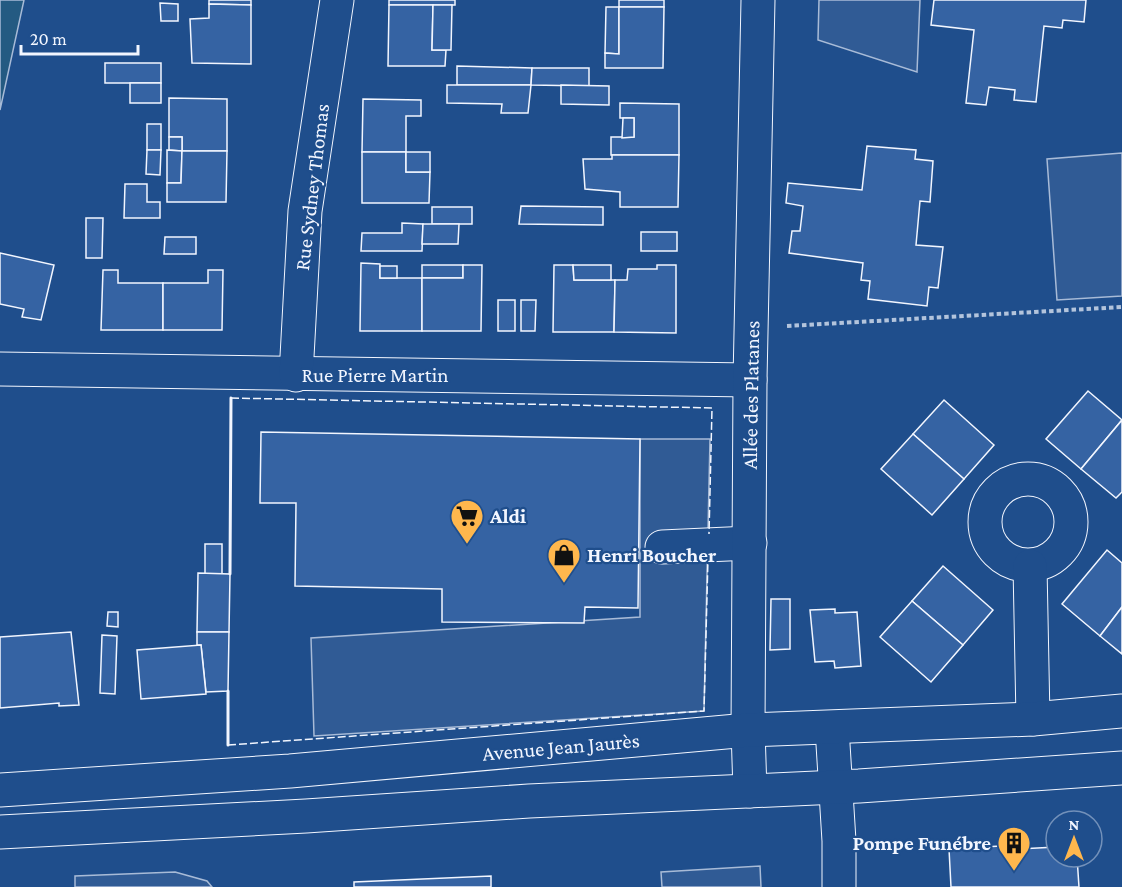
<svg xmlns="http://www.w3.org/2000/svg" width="1122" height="887" font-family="'Crimson Pro',serif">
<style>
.green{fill:#245a82;stroke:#a8bbd7;stroke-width:1.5}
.parking{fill:#305b95;stroke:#a8bbd7;stroke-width:1.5}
.building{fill:#3563a3;stroke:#f2f6ff;stroke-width:1.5}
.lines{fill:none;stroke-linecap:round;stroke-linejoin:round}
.minor-casing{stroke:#f2f6ff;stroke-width:35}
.major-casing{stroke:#f2f6ff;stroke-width:35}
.path{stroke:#b3c4dc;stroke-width:4;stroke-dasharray:4.5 3;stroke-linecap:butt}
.minor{stroke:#1f4e8c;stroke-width:33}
.major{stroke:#1f4e8c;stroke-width:33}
.fence{stroke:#f2f6ff;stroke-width:1.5;stroke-dasharray:8 3;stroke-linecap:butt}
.wall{stroke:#f2f6ff;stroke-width:3}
.labels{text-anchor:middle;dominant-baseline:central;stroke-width:4.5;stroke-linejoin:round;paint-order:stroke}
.street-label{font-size:21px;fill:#f2f6ff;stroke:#1f4e8c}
.poi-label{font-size:21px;font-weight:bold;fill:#f2f6ff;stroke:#1f4e8c;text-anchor:start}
</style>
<rect width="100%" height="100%" fill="#1f4e8c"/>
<path class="green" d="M0,0H24L0,110Z"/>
<g class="parking">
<path d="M819,0H920L917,72L818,40Z"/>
<path d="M1122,153V296L1057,300L1047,159Z"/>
<path d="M640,439H710L704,711L314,736L311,638L640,617Z"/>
<path d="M760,866L761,887H662L661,872Z"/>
<path d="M175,872L207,881L212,887H75V876Z"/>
</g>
<g class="building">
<path d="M209,0H251V5L209,4Z"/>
<rect x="389" y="0" width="66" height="5"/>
<rect x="619" y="0" width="45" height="7"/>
<path d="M934,0H1086L1084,22L1063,20L1062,28L1044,26L1036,102L1014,100L1015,90L989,87L986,105L966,103L974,30L931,25Z"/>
<path d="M160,3L178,4V21H161Z"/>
<path d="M209,4L251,5V64L192,63L190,19L209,18Z"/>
<path d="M389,5H433L432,50H446L445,66H388Z"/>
<path d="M433,5H452L451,50H432Z"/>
<path d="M606,7H619V54L605,53Z"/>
<path d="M619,7H664L663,68H605V53L619,54Z"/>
<rect x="105" y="63" width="56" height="20"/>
<path d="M457,66L532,68L531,85H457Z"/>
<path d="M532,68H589V86L531,85Z"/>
<rect x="130" y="83" width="31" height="20"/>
<path d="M447,85H531L528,113H501L502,104L447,103Z"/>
<path d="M561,85L609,86V105L561,104Z"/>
<path d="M169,98L227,99V151H182V137H169Z"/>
<path d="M363,99L421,100V116H406V152H362Z"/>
<path d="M620,103L679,104V155H611V137H634V118H620Z"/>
<path d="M623,118H634V137L622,138Z"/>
<rect x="147" y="124" width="14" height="26"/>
<path d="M169,137H182V151L169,150Z"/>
<path d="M867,146L916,150L915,159L933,161L930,202L920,201L916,245L943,247L938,288L929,287L927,306L868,299L870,281L861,280L863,263L789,253L792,231H800L803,206L786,203L788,183L862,190Z"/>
<path d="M147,150H161L160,175L146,174Z"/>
<path d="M167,150L182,151L181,183H167Z"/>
<path d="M182,151H227L226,202H167V183H181Z"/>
<path d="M362,152H406V172H430L429,203H362Z"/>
<rect x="406" y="152" width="24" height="20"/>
<path d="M612,155H679L678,207H620V192L585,189L583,159H612Z"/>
<path d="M125,184H147V202H160V218H124Z"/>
<path d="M521,206L603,207V225L519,224Z"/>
<rect x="432" y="207" width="40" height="17"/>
<path d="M86,218H103L102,258H86Z"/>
<path d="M402,223L423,224L422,251H361L362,233H402Z"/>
<path d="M423,224H459L458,244H422Z"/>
<rect x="641" y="232" width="36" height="19"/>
<path d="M165,237H196V254H164Z"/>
<path d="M0,253L54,265L41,320L22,317L24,309L0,304Z"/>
<path d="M361,263L380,264V278H422V331H360Z"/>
<rect x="422" y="265" width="41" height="13"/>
<path d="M463,265H482L481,331H422V278H463Z"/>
<path d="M554,265H573L574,280H615L614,332H553Z"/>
<path d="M573,265H611V280H574Z"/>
<path d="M657,265H676V333L614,332L615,280H627L628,269H657Z"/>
<rect x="380" y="266" width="17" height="12"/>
<path d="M103,270H118V283H163V330H101Z"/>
<path d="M208,270H223L222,330H163V283H208Z"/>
<rect x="498" y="300" width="17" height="31"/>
<path d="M521,300H536L535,331H521Z"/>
<path d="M1088,391L1122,420L1081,469L1046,439Z"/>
<path d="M944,400L994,445L964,479L913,434Z"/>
<path d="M1122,420V492L1116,498L1081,469Z"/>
<path d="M261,432L640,439L638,608L585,607L584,623L442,622V589L295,586L296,503H260Z"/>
<path d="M913,434L964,479L932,515L881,469Z"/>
<rect x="205" y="544" width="17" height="30"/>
<path d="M1107,550L1122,563V607L1100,636L1062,604Z"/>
<path d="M943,566L993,610L963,645L912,601Z"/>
<path d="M198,573L230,574L229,632H197Z"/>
<path d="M771,599H790V649L770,650Z"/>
<path d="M912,601L963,645L931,682L880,637Z"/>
<path d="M1122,607V654L1100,636Z"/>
<path d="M835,609V613L857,612L861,666L835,668L834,661L815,662L810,610Z"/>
<path d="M108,612H118V627L107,626Z"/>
<path d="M71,632L79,705L59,706V703L0,708V637Z"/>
<path d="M197,632H229L228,691L206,692L201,645H197Z"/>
<path d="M102,635L117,636L115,694L100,693Z"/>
<path d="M201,645L206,694L141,699L137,650Z"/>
<path d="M1055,837L1056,857H1077L1079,887H951L949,849L1019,845V849L1056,847Z"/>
<path d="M491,876V887H354V882Z"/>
</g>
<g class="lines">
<g class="minor-casing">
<g id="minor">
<path d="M0,369L750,380"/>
<path d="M296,375L305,211L337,0"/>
<circle cx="1028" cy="522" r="43"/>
<path d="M662,547L750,543"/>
<path d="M1030,566L1033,719"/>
<path d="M832,728L839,841V887"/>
<path d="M750,791L748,730L750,380L758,0"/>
</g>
</g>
<g class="major-casing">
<g id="major">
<path d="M0,790L290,771L748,730L1033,719L1122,711"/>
<path d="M0,832L306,816L529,801L859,786L1122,768"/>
</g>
</g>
<path class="path" d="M787,326L1122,307"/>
<use href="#minor" class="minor"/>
<use href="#major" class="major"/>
<g class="fence">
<path d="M231,398L712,408L709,534"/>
<path d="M228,745L704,711L708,558"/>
</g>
<g class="wall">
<path d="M230,574L231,398"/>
<path d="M228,691V745"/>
</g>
</g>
<defs>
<g id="supermarket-pin" transform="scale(1.725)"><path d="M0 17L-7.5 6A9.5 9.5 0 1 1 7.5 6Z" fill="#ffb74d" stroke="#1f4e8c"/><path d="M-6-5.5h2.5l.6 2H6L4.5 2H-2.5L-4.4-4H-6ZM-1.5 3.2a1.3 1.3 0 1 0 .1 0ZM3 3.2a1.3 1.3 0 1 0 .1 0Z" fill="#111"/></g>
<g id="shop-pin" transform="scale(1.725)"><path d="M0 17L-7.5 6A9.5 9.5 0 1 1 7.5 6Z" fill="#ffb74d" stroke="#1f4e8c"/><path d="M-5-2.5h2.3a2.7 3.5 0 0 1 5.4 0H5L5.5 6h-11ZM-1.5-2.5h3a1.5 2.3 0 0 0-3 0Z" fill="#111"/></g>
<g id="building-pin" transform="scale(1.725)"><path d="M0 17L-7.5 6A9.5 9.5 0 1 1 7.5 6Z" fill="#ffb74d" stroke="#1f4e8c"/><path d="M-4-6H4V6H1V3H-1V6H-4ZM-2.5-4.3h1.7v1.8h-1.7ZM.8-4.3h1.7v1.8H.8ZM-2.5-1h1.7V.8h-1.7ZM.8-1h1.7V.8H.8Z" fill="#111"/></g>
</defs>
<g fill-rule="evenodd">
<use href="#supermarket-pin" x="467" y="516"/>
<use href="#shop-pin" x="564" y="555"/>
<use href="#building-pin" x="1014" y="843"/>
</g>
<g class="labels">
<g class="street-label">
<text transform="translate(312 187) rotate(-83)">Rue Sydney Thomas</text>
<text x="375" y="375">Rue Pierre Martin</text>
<text transform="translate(751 395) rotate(-89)">Allée des Platanes</text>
<text transform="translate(561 747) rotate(-5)">Avenue Jean Jaurès</text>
</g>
<g class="poi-label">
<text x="490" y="516">Aldi</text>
<text x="587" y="555">Henri Boucher</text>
<text x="991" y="843" text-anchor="end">Pompe Funébre</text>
</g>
</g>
<g transform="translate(1074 839)"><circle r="28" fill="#1f4e8c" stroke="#7391ba" stroke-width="1.5"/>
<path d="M0-4.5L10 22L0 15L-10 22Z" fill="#ffb74d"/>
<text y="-9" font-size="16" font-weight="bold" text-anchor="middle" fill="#f2f6ff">N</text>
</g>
<path d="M21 45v9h117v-9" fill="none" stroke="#f2f6ff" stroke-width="3"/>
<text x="30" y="45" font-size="18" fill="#f2f6ff" stroke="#1f4e8c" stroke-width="4.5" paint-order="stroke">20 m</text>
</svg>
